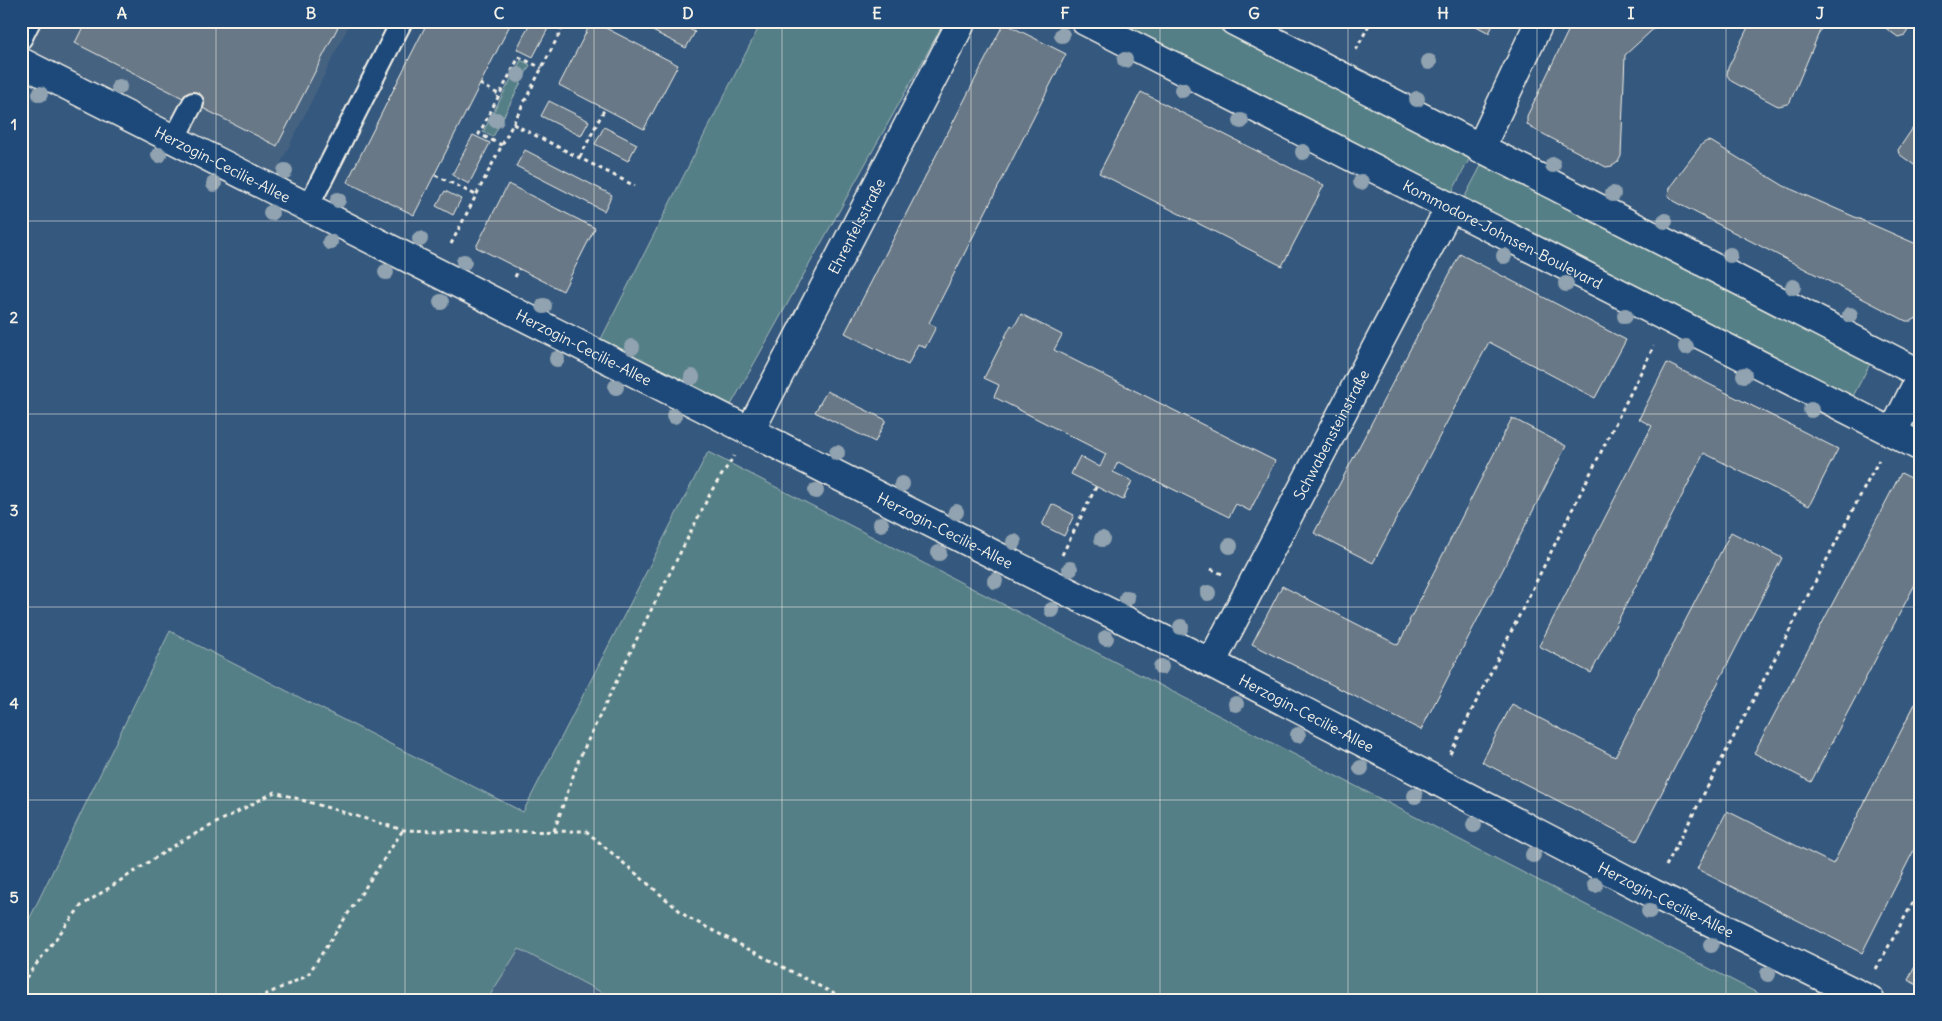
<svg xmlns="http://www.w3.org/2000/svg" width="1942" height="1021" font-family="Delius,sans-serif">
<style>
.built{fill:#446281}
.green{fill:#547f87;stroke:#a4b8b8}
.building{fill:#677887;stroke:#f4f1e8}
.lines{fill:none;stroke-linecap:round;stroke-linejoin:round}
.lane-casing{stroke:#f4f1e8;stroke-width:24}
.street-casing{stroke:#f4f1e8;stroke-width:31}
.path{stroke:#f4f1e8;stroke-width:3;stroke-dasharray:4 4;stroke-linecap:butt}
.lane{stroke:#1f4a7a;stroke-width:20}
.street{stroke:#1f4a7a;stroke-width:28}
.tree{fill:#91a3b0}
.grid{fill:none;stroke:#f4f1e8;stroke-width:1;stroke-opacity:0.55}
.labels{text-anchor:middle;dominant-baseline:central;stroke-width:4;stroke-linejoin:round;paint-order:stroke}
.street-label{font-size:15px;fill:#f4f1e8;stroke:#1f4a7a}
.neatline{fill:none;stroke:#f4f1e8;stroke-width:2}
.grid-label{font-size:16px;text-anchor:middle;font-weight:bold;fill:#f4f1e8}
</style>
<rect width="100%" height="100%" fill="#35587e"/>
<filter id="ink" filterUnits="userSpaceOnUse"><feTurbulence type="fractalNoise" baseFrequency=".02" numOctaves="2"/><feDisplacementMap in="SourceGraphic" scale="10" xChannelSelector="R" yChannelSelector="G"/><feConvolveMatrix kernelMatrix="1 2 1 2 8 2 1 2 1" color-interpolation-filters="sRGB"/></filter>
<g filter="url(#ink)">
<g class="built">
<path d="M21,21H351L276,173L21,46Z"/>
<path d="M519,949L616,1000H487Z"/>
</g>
<g class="green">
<path d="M762,21H945L731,405L601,339Z"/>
<path d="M1112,21H1205L1471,156L1451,194Z"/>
<path d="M521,60L530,65L493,137L483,132Z"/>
<path d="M1483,162L1872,360L1852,398L1463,200Z"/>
<path d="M708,452L1652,939L1771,1000H616L519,949L487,1000H21V936L170,631L523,812Z"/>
</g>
<g class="building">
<path d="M86,21H341L277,146L75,43Z"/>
<path d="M428,21H512L414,215L347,182Z"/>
<path d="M531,21H552L533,57L517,49Z"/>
<path d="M592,21L678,65L644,129L559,85Z"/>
<path d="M633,21H674L695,32L686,48Z"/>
<path d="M1467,21H1495L1489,33Z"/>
<path d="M1573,21H1662L1625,55L1621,156L1618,162L1612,166L1606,167L1530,127L1527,124V116Z"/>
<path d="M1751,21H1824L1790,102L1787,104L1779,106L1776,105L1731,81L1727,75L1728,68Z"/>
<path d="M1876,21H1914L1905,35L1898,37Z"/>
<path d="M1004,23L1066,54L929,323L936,327L925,348L918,344L908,365L845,333Z"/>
<path d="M1141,92L1324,185L1282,266L1099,173Z"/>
<path d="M549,101L589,121L581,136L541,116Z"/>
<path d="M1921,116V170L1899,154L1898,150Z"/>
<path d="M604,127L637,144L628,161L595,144Z"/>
<path d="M473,135L490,143L469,184L452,175Z"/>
<path d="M1707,141L1712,142L1784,186L1921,246V311L1917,318L1911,321H1906L1673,201L1668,196L1669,188L1702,144Z"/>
<path d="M525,150L612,195L604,211L516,166Z"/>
<path d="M508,184L595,228L563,291L476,247Z"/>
<path d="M445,191L461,199L453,215L436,206Z"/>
<path d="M1460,254L1626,340L1595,398L1489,342L1373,563L1314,533Z"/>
<path d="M1021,314L1062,335L1054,350L1275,461L1250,511L1236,504L1229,517L1118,462L1113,472L1132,481L1123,500L1071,474L1080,456L1100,467L1106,454L994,397L999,385L984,378L1011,325L1014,327Z"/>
<path d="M1667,363L1838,449L1809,506L1704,453L1591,673L1539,646L1652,426L1639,419Z"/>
<path d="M827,391L886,420L875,442L815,412Z"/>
<path d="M1512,418L1566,446L1421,730L1252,644L1282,586L1398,645L1410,622L1409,621Z"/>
<path d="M1901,473L1921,483V573L1811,782L1754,753Z"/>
<path d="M1052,504L1074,515L1064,536L1042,525Z"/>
<path d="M1731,532L1782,558L1637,841L1482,762L1512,704L1615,757Z"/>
<path d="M1921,692V836L1862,953L1697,869L1727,811L1833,864Z"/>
<path d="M1921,955V987L1908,980Z"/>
</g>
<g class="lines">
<g class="lane-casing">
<g id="lane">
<path d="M21,39L30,21"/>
<path d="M174,139L193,103"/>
<path d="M308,207L402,21"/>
</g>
</g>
<g class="street-casing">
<g id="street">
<path id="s1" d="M1085,21L1921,447"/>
<path d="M1234,21L1921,374"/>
<path id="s2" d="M21,62L1048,582L1211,663L1652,893L1870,1000"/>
<path d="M1480,149L1540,21"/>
<path id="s3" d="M750,431L962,21"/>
<path d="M1893,432L1921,376"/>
<path id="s4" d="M1211,663L1450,207"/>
</g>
</g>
<g class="path">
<path d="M1356,50L1371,21"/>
<path d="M480,84L500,95"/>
<path d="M513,124L635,186"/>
<path d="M502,145L479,134L519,57L542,68"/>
<path d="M580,157L605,108"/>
<path d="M435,175L476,195"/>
<path d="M451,244L566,21"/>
<path d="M515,277L519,269"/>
<path d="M1062,555L1096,487"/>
<path d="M1211,569L1222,574"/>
<path d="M1450,754L1654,346"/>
<path d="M554,831L579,759L644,624L712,490L734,456"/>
<path d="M1666,866L1879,460"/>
<path d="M1876,969L1921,888"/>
<path d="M21,984L81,906L180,842L275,792L403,830L479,832L586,831L687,917L846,1000"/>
<path d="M259,1000L260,997L307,976L403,830"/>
</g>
<use href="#lane" class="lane"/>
<use href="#street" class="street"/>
</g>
<g class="tree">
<circle cx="1062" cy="35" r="8"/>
<circle cx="1125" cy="60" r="8"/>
<circle cx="1429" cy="62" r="8"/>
<circle cx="518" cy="75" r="8"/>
<circle cx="119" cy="87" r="8"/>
<circle cx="1182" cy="90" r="8"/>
<circle cx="40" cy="94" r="8"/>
<circle cx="1417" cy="99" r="8"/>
<circle cx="496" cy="120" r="8"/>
<circle cx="1241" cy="121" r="8"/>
<circle cx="1303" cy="152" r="8"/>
<circle cx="159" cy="155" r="8"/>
<circle cx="1553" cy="165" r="8"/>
<circle cx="285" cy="171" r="8"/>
<circle cx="1361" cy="182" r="8"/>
<circle cx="214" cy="184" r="8"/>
<circle cx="1613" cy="194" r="8"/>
<circle cx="338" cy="200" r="8"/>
<circle cx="271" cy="213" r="8"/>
<circle cx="1665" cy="221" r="8"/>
<circle cx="420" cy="239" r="8"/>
<circle cx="330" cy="242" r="8"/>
<circle cx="1730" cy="255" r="8"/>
<circle cx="1504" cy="256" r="8"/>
<circle cx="464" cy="262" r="8"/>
<circle cx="386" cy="272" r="8"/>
<circle cx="1566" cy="284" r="8"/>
<circle cx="1793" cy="287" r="8"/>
<circle cx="441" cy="302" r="8"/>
<circle cx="544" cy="306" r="8"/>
<circle cx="1850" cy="315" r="8"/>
<circle cx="1625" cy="316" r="8"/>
<circle cx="632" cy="347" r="8"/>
<circle cx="1686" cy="347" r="8"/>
<circle cx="557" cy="359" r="8"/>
<circle cx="1744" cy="375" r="8"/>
<circle cx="692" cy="377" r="8"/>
<circle cx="616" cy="387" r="8"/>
<circle cx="1811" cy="410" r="8"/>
<circle cx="674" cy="416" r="8"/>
<circle cx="837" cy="453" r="8"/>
<circle cx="902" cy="484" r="8"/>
<circle cx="816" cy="491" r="8"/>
<circle cx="956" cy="512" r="8"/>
<circle cx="881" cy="524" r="8"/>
<circle cx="1102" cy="539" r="8"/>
<circle cx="1014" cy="542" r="8"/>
<circle cx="1230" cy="546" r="8"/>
<circle cx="939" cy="553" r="8"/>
<circle cx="1070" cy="569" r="8"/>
<circle cx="995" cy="581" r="8"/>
<circle cx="1208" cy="593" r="8"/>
<circle cx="1127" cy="598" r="8"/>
<circle cx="1052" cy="610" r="8"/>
<circle cx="1181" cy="627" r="8"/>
<circle cx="1106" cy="638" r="8"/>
<circle cx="1161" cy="667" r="8"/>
<circle cx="1236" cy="704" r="8"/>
<circle cx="1298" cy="735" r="8"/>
<circle cx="1361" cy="768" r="8"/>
<circle cx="1415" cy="796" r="8"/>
<circle cx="1474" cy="825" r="8"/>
<circle cx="1533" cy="855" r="8"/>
<circle cx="1595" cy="885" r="8"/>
<circle cx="1649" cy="911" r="8"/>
<circle cx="1711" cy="945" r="8"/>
<circle cx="1768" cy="974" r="8"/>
</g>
</g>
<path class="grid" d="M216,21V1000M405,21V1000M594,21V1000M782,21V1000M971,21V1000M1160,21V1000M1348,21V1000M1537,21V1000M1726,21V1000M21,221H1921M21,414H1921M21,607H1921M21,800H1921"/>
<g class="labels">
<g class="street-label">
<text stroke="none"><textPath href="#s2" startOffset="226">Herzogin-Cecilie-Allee</textPath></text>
<text stroke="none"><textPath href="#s3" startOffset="231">Ehrenfelsstraße</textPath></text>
<text stroke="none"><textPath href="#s1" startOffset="469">Kommodore-Johnsen-Boulevard</textPath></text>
<text stroke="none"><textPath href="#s2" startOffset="631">Herzogin-Cecilie-Allee</textPath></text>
<text stroke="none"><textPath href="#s4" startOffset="258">Schwabensteinstraße</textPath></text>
<text stroke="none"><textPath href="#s2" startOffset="1036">Herzogin-Cecilie-Allee</textPath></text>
<text stroke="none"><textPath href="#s2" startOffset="1441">Herzogin-Cecilie-Allee</textPath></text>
<text stroke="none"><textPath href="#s2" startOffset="1846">Herzogin-Cecilie-Allee</textPath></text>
</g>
</g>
<rect width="1942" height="1021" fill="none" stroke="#1f4a7a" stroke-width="55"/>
<rect x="28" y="28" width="1886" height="966" class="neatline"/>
<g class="grid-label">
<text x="122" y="19">A</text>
<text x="311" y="19">B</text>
<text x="499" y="19">C</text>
<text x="688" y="19">D</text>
<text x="877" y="19">E</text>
<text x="1065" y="19">F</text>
<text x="1254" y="19">G</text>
<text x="1443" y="19">H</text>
<text x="1631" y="19">I</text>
<text x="1820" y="19">J</text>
<text x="14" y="130">1</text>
<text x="14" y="323">2</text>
<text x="14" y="516">3</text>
<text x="14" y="709">4</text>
<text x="14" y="903">5</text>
</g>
</svg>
